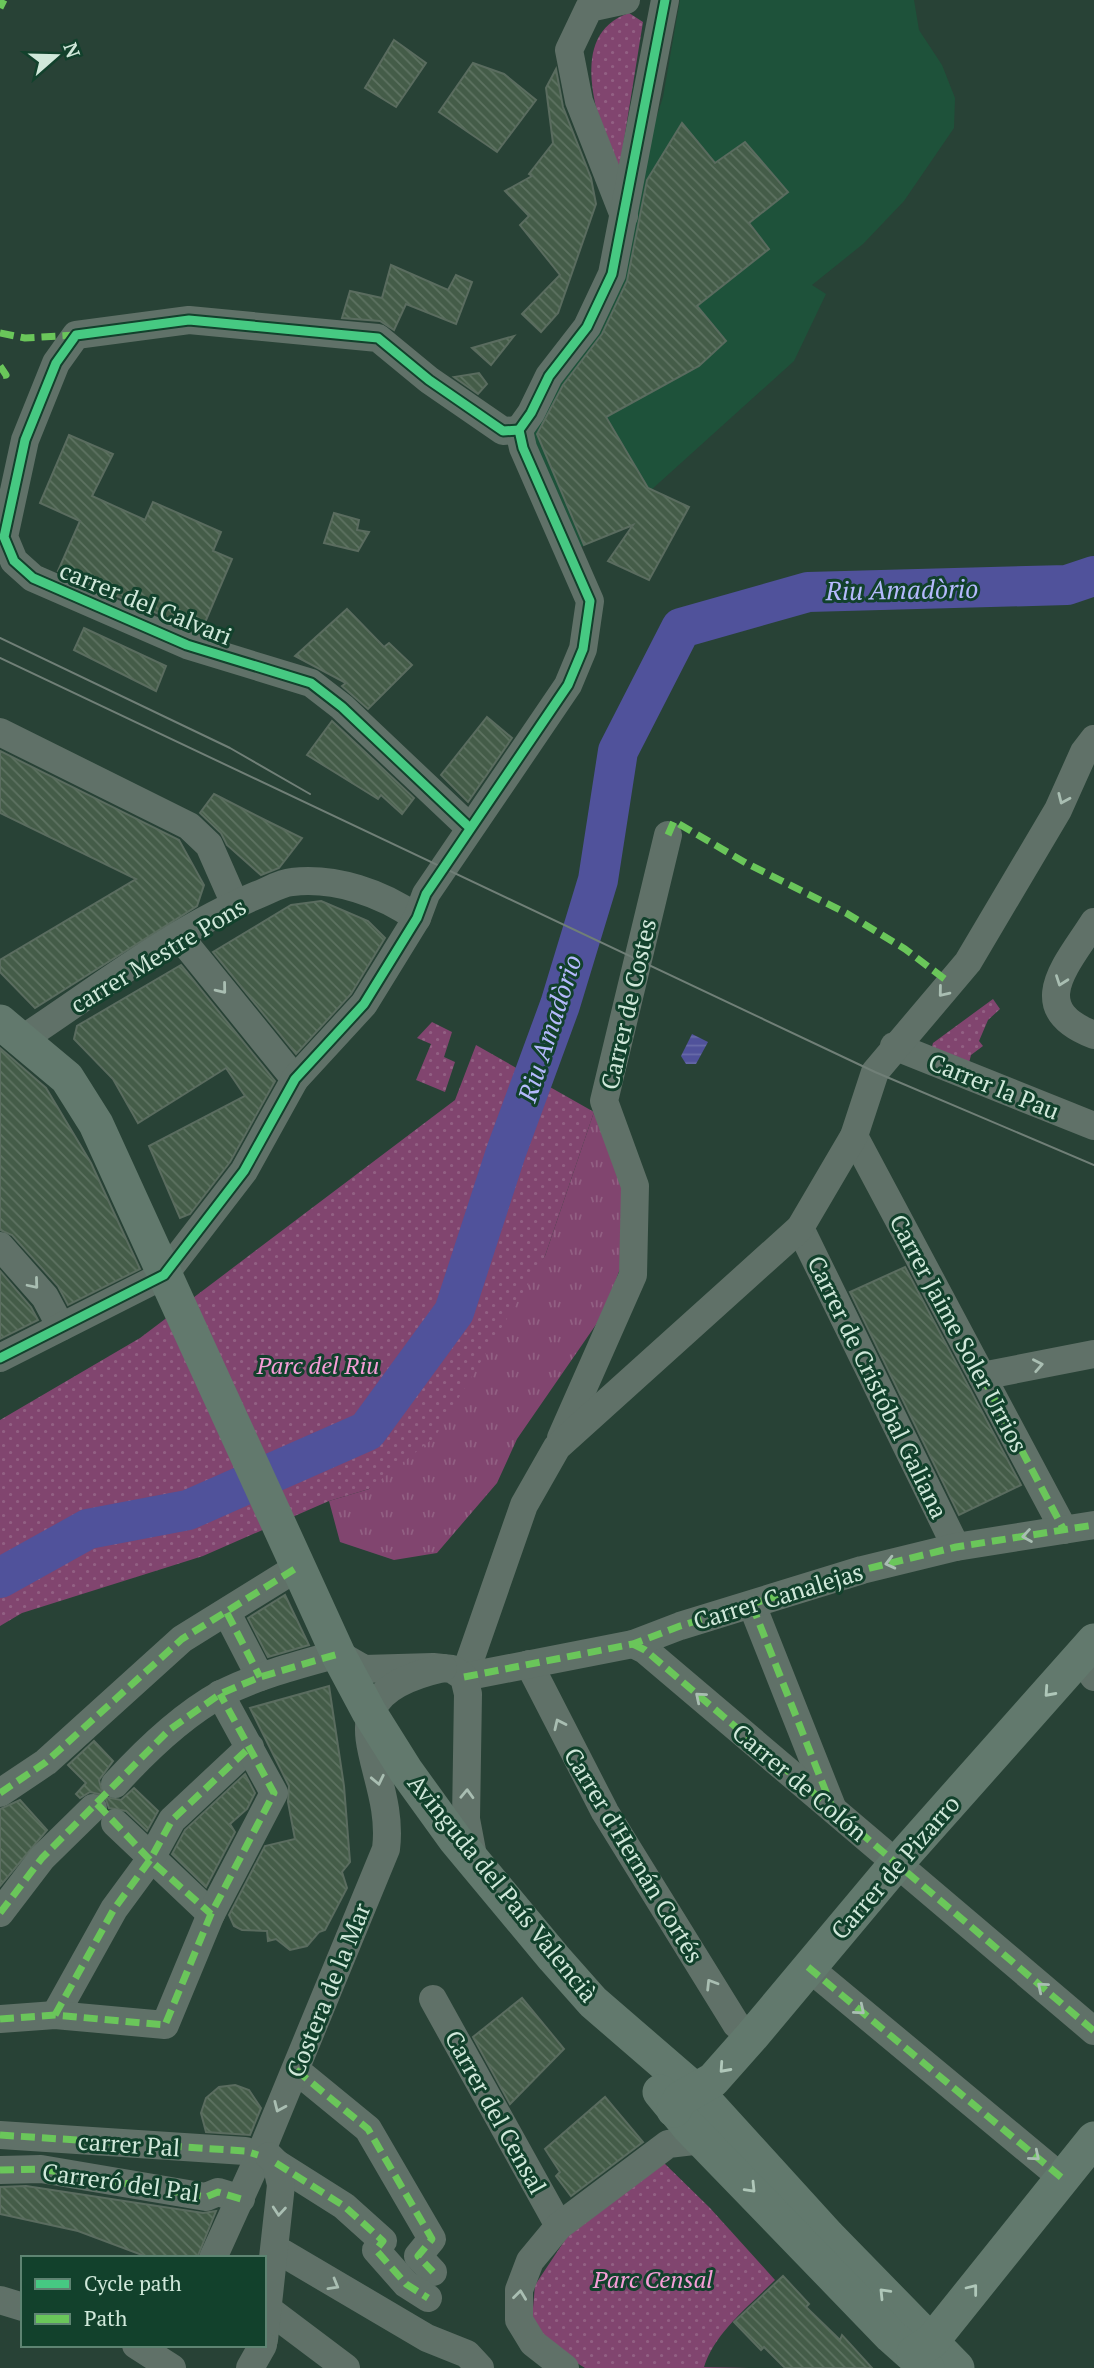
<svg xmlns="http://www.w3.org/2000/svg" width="1094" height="2368" font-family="'PT Serif',serif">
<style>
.built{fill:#1e523a}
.grass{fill:url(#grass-tufts)}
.park{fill:url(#park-dots)}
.water{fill:url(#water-rules)}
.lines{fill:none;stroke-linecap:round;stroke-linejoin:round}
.river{stroke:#50529b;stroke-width:40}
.building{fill:url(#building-back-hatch);stroke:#5a6c5f;stroke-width:2}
.minor{stroke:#607168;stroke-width:28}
.major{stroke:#62796d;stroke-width:35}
.tram{stroke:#707f77;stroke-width:2}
.quiet{stroke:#6ac65a;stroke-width:7;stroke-dasharray:14 7;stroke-linecap:butt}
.cycleway-casing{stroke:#12412c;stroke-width:13}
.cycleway{stroke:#46c982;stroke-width:9}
.oneway{stroke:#a9beb2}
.oneway2{stroke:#afc7b9}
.labels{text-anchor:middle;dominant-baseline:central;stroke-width:6;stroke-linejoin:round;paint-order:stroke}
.street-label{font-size:24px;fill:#d0e8da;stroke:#12412c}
.park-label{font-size:24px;font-style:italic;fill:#f69ed8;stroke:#12412c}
.water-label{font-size:26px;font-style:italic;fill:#b5bafd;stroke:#12412c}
</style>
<defs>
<pattern id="grass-tufts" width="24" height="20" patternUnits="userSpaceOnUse" patternTransform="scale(1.75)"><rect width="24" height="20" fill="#81456f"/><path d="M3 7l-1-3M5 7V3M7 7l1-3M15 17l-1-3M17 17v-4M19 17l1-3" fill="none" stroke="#926083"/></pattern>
<pattern id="park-dots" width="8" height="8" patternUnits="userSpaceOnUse" patternTransform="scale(1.75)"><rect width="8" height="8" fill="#81456f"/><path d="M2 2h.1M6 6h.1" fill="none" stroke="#926083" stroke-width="1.8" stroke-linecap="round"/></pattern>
<pattern id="water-rules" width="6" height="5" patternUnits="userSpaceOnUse" patternTransform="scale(1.75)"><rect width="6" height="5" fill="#50529b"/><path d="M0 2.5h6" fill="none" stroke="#686ba8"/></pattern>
<pattern id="building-back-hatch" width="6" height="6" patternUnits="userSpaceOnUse" patternTransform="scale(1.75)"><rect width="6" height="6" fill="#445c48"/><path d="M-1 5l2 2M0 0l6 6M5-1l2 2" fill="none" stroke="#5e7362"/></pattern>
</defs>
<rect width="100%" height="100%" fill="#284236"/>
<path class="built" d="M680,0H914L919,30L942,65L955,98L954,128L904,201L863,244L812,285L826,294L794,361L650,491L625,528L571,551L523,448L624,218L663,97Z"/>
<path class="grass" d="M594,1112L625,1190L621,1266L604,1313L517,1439L497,1483L437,1553L394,1560L340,1542L329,1501L369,1489L545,1256Z"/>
<g class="park">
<path d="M629,13L643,22L620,165H613C599,119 565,35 629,13Z"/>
<path d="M993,999L1000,1009L988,1020L979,1041L983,1046L971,1055L968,1067L931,1050L933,1043Z"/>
<path d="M432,1022L452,1032L444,1057L455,1062L445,1092L416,1080L431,1044L417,1038Z"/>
<path d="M476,1045L594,1112L545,1256L435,1437L369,1489L329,1501L203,1556L22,1613L0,1626V1420L140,1338L455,1100Z"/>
<path d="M663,2162L710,2208L775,2280C750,2305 715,2332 704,2367L749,2368H585L553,2348L532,2320L535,2285L577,2222Z"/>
</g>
<path class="water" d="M692,1034L708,1042L696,1064H686L681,1056Z"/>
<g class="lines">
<path class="river" d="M0,1578L88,1529L188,1510L367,1431L454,1312L506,1152L560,1005L598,880L618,751L681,628L808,592L1067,585L1094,576"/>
</g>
<g class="building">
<path d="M394,40L426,63L396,107L365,88Z"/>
<path d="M473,63L504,74L536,100L497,152L439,112Z"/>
<path d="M556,69L563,107L591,178L596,204L558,313L541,332L522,314L560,275L520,225L529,216L505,191L532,176L529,174L553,143L546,88Z"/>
<path d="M682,123L715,163L745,142L788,192L749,223L769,249L697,306L726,341L699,366L606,417L648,488L689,507L649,580L608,561L633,525L584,545L537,434L563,385L602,334L627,281L647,180Z"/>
<path d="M391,265L448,290L456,275L472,282L456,324L406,304L394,330L380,321L342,318L350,291L382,298Z"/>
<path d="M514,336L491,365L472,348Z"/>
<path d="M479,373L487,384L478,394L454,377Z"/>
<path d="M69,435L113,454L92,496L145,520L153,502L221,532L213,551L232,559L201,632L58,571L80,521L40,503Z"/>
<path d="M334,513L359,520L357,530L369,532L358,551L324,543Z"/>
<path d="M347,609L384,647L389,643L412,665L368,709L342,686L346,683L295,656Z"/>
<path d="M84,628L166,666L156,691L74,650Z"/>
<path d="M487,717L512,738L468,802L441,775Z"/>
<path d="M332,721L414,798L402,814L381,795L378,799L307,755Z"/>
<path d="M0,751L179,840L204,885L197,906L35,1008L0,972V960L136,879L0,813Z"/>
<path d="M214,794L265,820L302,838L279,868L261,875L227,845L221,833L200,813Z"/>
<path d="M321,901L368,921L385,938L351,994L296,1054L213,952L291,905Z"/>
<path d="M181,965L275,1081L230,1162L190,1214L180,1218L149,1146L245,1096L226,1068L138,1123L113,1079L74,1039L77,1026Z"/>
<path d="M0,1048L46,1088L91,1163L140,1269L68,1305L58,1286L12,1235L0,1230Z"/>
<path d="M905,1267L1021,1485L959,1515L850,1292Z"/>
<path d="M0,1271L31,1307L38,1320L0,1339Z"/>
<path d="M285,1595L309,1645L268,1657L248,1618Z"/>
<path d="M329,1686L344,1786L350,1862L342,1872L347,1888L325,1930L319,1932L307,1946L290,1950L276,1939L268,1941L267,1931L242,1930L234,1926L229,1915L265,1846L295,1839L288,1802L289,1786L250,1708Z"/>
<path d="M94,1741L113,1761L99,1780L103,1795L90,1792L80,1798L76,1794L86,1783L68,1765Z"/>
<path d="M245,1774L255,1793L247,1809L230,1824L235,1832L206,1887L172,1854L185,1830Z"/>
<path d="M134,1788L158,1811L147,1831L126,1811L109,1808L105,1797L121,1800Z"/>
<path d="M20,1800L47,1830L0,1886V1809Z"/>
<path d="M522,1998L564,2049L510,2104L473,2037Z"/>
<path d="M235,2085L249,2090L261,2108L250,2135L206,2132L201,2113L206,2098L219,2087Z"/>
<path d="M605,2097L643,2142L571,2196L556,2176L560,2172L545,2149Z"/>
<path d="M26,2186L203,2213L216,2211L197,2258H150L78,2231L0,2214V2187Z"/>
<path d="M783,2276L809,2304L806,2307L840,2340L842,2335L872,2368H785L764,2347L761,2350L734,2322Z"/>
</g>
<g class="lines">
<g class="minor">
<path d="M624,216L579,101L569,50L589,8L626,0"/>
<path d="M0,732L189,826L209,845L235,904"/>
<path d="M470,828L342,707L311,683L187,645L33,578L14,561L4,537L25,440L56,363L76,335L189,320L378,338L429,380L503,431L519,430"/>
<path d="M1094,922C1067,965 1024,1008 1094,1035"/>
<path d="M179,936L295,1079"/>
<path d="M21,1040C97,990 173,930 257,895C268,891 280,883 292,882C335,877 382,893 417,918"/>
<path d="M894,1046L1094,1126"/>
<path d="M854,1136L1064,1530"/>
<path d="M800,1228L956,1547"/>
<path d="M0,1246L45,1297L61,1327"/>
<path d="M0,1358L164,1275L244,1171L295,1079L364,1004L417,918L426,894L568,685L583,649L590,601L523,448L519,430L531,413L549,376L587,327L612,274L665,0"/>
<path d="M982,1376L1094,1354"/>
<path d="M561,1438L633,1275L635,1186L604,1101L668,835"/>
<path d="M752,1605L832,1807"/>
<path d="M227,1613L260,1677"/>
<path d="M633,1644L645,1650L1094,2031"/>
<path d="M1080,1657L1094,1677"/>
<path d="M529,1664L605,1812L736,2024L752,2036"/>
<path d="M464,1677L524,1505L557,1447L800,1228L854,1136L875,1072L968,962L1058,810L1084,752L1094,739"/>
<path d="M464,1677L633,1644L680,1626L862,1570L956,1547L1094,1525"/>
<path d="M115,1784C146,1750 181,1716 221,1694C258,1675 299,1665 338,1654L364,1669L433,1667L452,1669L464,1677L468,1694L466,1819L474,1861"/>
<path d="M0,1793L46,1762L182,1639L298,1567"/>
<path d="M115,1823L211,1914"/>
<path d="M0,1913L42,1858L93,1808"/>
<path d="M808,1967L1062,2178"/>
<path d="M433,1999L559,2226"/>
<path d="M55,2015L114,1909L150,1860L172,1820L250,1747"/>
<path d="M0,2019L55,2015L165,2025L211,1914L274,1793L220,1694"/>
<path d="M296,2070L368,2129L432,2239L418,2256L433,2272"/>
<path d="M0,2135L245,2151L258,2155"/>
<path d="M276,2163L344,2206L383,2241L376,2250L406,2284L428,2298"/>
<path d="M0,2170L41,2169L206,2197L218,2192L241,2199"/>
<path d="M276,2249L427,2338L467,2354L480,2368"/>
<path d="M213,2258L262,2150L386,1849C397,1765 312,1698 443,1668"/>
<path d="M0,2300L23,2307"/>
<path d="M269,2310L346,2368"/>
<path d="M264,2340L281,2185L276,2163L269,2156"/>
<path d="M136,2345L172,2368"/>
<path d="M250,2368L263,2345"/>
<path d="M565,2368L533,2343L519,2320V2290L530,2261L559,2226L668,2144L702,2140"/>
</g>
<g class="major">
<path d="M0,1022L67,1078L96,1124L338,1654L369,1712L406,1771L455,1839L554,1958L593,2002L696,2091L828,2236L957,2368"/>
<path d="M660,2092L688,2126L891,2336L927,2368"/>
<path d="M674,2110L680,2099L713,2080L752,2036L896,1864L1094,1641"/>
<path d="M914,2353L932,2341L1094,2139"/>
</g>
<g class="tram">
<path d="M0,638L230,748L310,794"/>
<path d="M0,658L875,1072L1094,1165"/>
</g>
<g class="quiet">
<path d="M0,8L4,0"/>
<path d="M0,333L25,338L76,335"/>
<path d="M0,366L6,375L0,376"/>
<path d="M668,835L674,821L746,863L846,913L905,949L950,983"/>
<path d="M982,1376L1064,1530"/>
<path d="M752,1605L832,1807"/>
<path d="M227,1613L260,1677"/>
<path d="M633,1644L645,1650L1094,2031"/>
<path d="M464,1677L633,1644L680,1626L862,1570L956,1547L1094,1525"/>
<path d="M0,1793L46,1762L182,1639L298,1567"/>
<path d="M97,1804L150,1860L211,1914"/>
<path d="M0,1913L42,1858L169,1730L220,1694L260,1677L338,1654"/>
<path d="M808,1967L1062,2178"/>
<path d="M55,2015L114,1909L150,1860L172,1820L250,1747"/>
<path d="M0,2019L55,2015L165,2025L211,1914L274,1793L220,1694"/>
<path d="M296,2070L368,2129L432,2239L418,2256L433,2272"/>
<path d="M0,2135L245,2151L258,2155"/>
<path d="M276,2163L344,2206L383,2241L376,2250L406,2284L428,2298"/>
<path d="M0,2170L41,2169L206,2197L218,2192L241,2199"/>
</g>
<g class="cycleway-casing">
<g id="cycleway">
<path d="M470,828L342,707L311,683L187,645L33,578L14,561L4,537L25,440L56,363L76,335L189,320L378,338L429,380L503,431L519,430"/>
<path d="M0,1358L164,1275L244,1171L295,1079L364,1004L417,918L426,894L568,685L583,649L590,601L523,448L519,430L531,413L549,376L587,327L612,274L665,0"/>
</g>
</g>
<use href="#cycleway" class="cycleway"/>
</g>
<defs><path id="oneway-chevron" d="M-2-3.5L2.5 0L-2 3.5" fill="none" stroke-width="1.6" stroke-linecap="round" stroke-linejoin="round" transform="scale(1.75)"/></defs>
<g class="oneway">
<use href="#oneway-chevron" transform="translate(1063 799) rotate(114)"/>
<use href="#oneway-chevron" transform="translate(1061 981) rotate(110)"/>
<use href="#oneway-chevron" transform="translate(222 989) rotate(51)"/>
<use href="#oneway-chevron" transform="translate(943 992) rotate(129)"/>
<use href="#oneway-chevron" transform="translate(34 1284) rotate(50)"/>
<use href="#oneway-chevron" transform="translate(1038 1365) rotate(-11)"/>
<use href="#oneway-chevron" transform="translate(1027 1536) rotate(171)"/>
<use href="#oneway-chevron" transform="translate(890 1563) rotate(166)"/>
<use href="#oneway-chevron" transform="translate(700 1697) rotate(-140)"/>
<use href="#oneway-chevron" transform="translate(559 1724) rotate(-115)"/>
<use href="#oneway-chevron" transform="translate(378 1780) rotate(78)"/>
<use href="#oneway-chevron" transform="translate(467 1794) rotate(-88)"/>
<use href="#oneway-chevron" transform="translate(711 1984) rotate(-122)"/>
<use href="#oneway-chevron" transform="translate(1042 1987) rotate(-140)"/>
<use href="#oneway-chevron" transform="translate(860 2010) rotate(40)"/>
<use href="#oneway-chevron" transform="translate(279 2107) rotate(114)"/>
<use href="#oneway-chevron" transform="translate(1035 2156) rotate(40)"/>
<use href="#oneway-chevron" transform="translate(279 2211) rotate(95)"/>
<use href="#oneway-chevron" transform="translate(334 2285) rotate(30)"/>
<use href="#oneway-chevron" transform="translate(520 2295) rotate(-83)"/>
</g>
<g class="oneway2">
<use href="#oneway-chevron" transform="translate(1049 1692) rotate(132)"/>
<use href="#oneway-chevron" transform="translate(724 2068) rotate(132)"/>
<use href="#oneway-chevron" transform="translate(751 2188) rotate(46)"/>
<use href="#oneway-chevron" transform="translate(973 2289) rotate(-52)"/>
<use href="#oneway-chevron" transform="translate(884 2293) rotate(-134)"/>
</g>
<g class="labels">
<g class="street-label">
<text transform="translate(146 603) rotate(22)">carrer del Calvari</text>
<text transform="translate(158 955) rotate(-31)">carrer Mestre Pons</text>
<text transform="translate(628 1004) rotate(-77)">Carrer de Costes</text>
<text transform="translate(994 1086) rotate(22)">Carrer la Pau</text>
<text transform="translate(959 1333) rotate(62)">Carrer Jaime Soler Urrios</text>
<text transform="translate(878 1387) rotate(64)">Carrer de Cristóbal Galiana</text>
<text transform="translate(778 1596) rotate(-17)">Carrer Canalejas</text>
<text transform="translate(800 1782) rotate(40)">Carrer de Colón</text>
<text transform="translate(634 1855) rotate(59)">Carrer d'Hernán Cortés</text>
<text transform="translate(895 1867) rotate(-49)">Carrer de Pizarro</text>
<text transform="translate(503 1888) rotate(51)">Avinguda del País Valencià</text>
<text transform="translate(328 1990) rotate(-68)">Costera de la Mar</text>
<text transform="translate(496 2112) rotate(61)">Carrer del Censal</text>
<text transform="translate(129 2144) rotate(4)">carrer Pal</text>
<text transform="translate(121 2182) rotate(8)">Carreró del Pal</text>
</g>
<g class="park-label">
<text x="318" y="1365">Parc del Riu</text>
<text x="653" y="2279">Parc Censal</text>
</g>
<g class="water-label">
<text transform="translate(902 589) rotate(-1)">Riu Amadòrio</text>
<text transform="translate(549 1028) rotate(-72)">Riu Amadòrio</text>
</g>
</g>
<rect x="21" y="2256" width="245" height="91" fill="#12412c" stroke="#5e8472" stroke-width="2"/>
<rect x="35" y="2279" width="35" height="10" fill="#46c982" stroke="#5e8472" stroke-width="2"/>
<text x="84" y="2291" font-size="21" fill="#d0e8da">Cycle path</text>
<rect x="35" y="2314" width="35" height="10" fill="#6ac65a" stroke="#5e8472" stroke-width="2"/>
<text x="84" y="2326" font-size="21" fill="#d0e8da">Path</text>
<g transform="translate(56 56) rotate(70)" stroke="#12412c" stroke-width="5" paint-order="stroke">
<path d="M0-5L12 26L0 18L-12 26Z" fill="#d0e8da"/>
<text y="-10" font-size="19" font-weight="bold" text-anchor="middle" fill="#d0e8da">N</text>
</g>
</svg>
